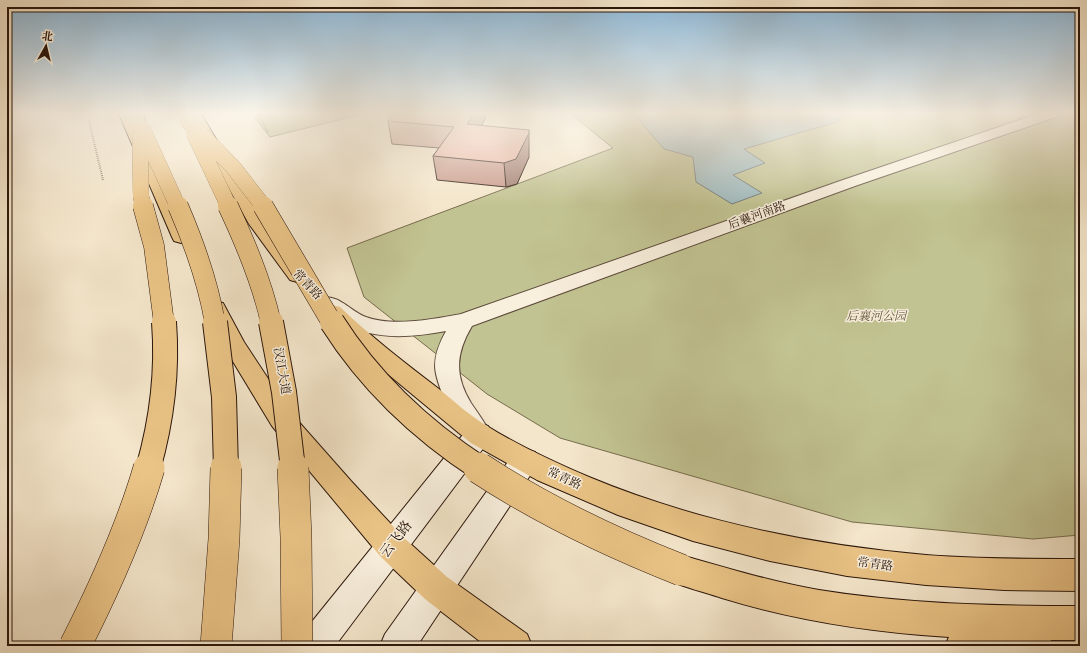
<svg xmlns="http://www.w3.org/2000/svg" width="1087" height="653" font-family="'Sorts Mill Goudy','Noto Serif SC',serif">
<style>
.green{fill:#c2c392;stroke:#766c4e}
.water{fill:#a1bdc2;stroke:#727a79}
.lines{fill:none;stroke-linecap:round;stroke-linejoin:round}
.street-casing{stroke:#5d4a3b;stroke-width:2}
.secondary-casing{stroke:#2b160b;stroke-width:2}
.primary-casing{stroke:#2b160b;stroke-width:2}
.highway-casing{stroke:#2b160b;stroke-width:2}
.path{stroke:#2b160b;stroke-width:2;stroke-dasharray:0.5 1.5;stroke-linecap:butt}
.street{fill:#f8efdd;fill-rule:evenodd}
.secondary{fill:#f8efdd;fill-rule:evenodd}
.primary{fill:#eac386;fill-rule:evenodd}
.highway{fill:#eac386;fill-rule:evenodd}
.highway-bridge-far3-casing{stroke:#2b160b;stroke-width:16;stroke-linecap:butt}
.highway-bridge-far2-casing{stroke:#2b160b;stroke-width:21;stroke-linecap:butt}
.highway-bridge-far1-casing{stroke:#2b160b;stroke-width:26;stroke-linecap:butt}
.highway-bridge-casing{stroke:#2b160b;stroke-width:32;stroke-linecap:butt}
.highway-bridge-far3{stroke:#eac386;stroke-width:16}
.highway-bridge-far2{stroke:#eac386;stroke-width:20}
.highway-bridge-far1{stroke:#eac386;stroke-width:24}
.highway-bridge{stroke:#eac386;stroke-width:31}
.wall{fill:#c89a8b;stroke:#2b160b}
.shaded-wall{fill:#a27d71;stroke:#2b160b}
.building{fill:#e8b3a2;stroke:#2b160b}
.labels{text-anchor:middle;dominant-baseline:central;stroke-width:3;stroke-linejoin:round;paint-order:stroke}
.street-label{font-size:12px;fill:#2b160b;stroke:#f8efdd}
.park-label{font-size:12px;font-style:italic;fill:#60533a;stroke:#f8efdd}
.near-street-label{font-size:14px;fill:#2b160b;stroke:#f8efdd}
</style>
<rect width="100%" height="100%" fill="#f4e6cb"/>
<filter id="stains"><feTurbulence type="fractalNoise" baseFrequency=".005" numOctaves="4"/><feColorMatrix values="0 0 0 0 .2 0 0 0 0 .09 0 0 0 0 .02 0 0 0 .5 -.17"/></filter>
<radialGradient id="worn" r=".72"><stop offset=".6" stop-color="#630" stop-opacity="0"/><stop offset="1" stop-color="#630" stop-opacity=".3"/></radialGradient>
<g class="green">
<path d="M252,114H363L270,137Z"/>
<path d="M571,114H1080V535L1033,539L852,522L560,438L487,394L364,297L347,248L613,148Z"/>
</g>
<path class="water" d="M634,114H837L840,121L744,149L765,163L733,175L762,193L732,204L696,182L693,157L664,149Z"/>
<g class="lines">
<g class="street-casing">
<path id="street" d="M1037,114H1058L1056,117L855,186L472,326C456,353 454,375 471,403C477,412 483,420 488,429L484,436C478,438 472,441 466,437C455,429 435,381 435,366C435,353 440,342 446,331C409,338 369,341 335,319C328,314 321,310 316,303L320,298C338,293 350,311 366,317C393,327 434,319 461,314L843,180Z"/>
</g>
<g class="secondary-casing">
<g id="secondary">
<path d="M479,423L488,426L492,434L488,442L335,646H297L302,634L470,426Z"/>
<path d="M525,449L535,452L539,460L535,468L417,646H380L385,634L515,452Z"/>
</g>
</g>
<g class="primary-casing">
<g id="primary">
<path d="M119,114H133L190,237L188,241L181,243L174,241L172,237Z"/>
<path d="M187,114H201L266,222L307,276L304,280L297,282L290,280L249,224Z"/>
<path d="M215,301L223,303L244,342L290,412L351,481L403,537L447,577L527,634L532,646H486L425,599L381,557L272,426L223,345L204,308L207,303Z"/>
<path d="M332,305L340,307C371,337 405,363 439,389C455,402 470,416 487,426C519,446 554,462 589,477C695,521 811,545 926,555C978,559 1029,559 1080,559V591L1004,590L926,585L847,576L770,561L693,541L618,515L537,480L471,443L360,351L336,329L321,312L324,307Z"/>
</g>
</g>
<g class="highway-casing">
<g id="highway">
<path d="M129,114H143L147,126L145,129L140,130L135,129Z"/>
<path d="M681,555C727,568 772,582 819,590C906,604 993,606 1080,606V640H1051L1049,645L1047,646H945L949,637C870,632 797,621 722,598C704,592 687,588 670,581L665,570L670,559Z"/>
</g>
</g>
<g class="path">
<path d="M258,114L268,132"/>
<path d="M89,121L103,180"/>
</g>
<use href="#street" class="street"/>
<use href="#secondary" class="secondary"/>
<use href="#primary" class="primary"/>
<use href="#highway" class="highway"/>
<g class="highway-bridge-far3-casing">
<g id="highway-bridge-far3">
<path d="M188,121L233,167L264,207"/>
<path d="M140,126L141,197L144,207"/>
<path d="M143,130L178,207"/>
<path d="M194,133L229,207"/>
</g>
</g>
<g class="highway-bridge-far2-casing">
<g id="highway-bridge-far2">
<path d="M143,206L154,246L164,323"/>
<path d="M178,206C194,243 208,282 215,323"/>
<path d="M228,206C246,244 262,282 271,323"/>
<path d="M263,206L332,323"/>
</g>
</g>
<g class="highway-bridge-far1-casing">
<g id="highway-bridge-far1">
<path d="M215,322L224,397L226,469"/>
<path d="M271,322L284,392L293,469"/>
<path d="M332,322C370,382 421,430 481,469"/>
<path d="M148,469C162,420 168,373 164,322"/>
</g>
</g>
<g class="highway-bridge-casing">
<g id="highway-bridge">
<path d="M293,468L296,537L297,646"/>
<path d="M479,468C543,510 610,542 681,570"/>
<path d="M75,646C104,589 131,530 149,468"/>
<path d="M216,646L224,539L226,468"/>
</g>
</g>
<use href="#highway-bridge-far3" class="highway-bridge-far3"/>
<use href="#highway-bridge-far2" class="highway-bridge-far2"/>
<use href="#highway-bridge-far1" class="highway-bridge-far1"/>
<use href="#highway-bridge" class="highway-bridge"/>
</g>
<path class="wall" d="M394,114H485V119L482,125L529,157L517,184L506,187L437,180L433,156L439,148L392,144L388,121Z"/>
<g class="shaded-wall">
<path d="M473,114H485V119L469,147L467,124Z"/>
<path d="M529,130V157L517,184L506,187L504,163Z"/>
</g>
<path class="building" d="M394,114H473L467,124L529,130V133L516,159L504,163L433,156L454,127L388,121Z"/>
<linearGradient id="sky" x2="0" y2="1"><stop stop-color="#8bb8d9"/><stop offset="0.55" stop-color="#faf4e8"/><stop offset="1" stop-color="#faf4e8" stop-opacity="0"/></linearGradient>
<rect width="1087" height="206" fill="url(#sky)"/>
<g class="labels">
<g class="street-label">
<text transform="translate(757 216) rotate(-20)">后襄河南路</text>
<text transform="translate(307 285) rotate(47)">常青路</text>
<text transform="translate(281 371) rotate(80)">汉江大道</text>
<text transform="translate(564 479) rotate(25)">常青路</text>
<text transform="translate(875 565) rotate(8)">常青路</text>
</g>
<g class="park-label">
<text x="876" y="317">后襄河公园</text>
</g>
<g class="near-street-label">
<text transform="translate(397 540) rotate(-52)">云飞路</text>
</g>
</g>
<rect width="1087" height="653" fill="none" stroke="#f4e6cb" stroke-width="24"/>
<rect x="8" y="8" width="1071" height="637" fill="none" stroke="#2b160b" stroke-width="2"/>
<rect x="12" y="12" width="1063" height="629" fill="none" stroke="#2b160b"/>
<g transform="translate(46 46) rotate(8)" stroke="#f8efdd" stroke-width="3" paint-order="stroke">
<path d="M0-3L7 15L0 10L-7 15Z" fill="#2b160b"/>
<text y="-6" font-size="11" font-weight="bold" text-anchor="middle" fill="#2b160b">北</text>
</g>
<rect width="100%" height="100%" filter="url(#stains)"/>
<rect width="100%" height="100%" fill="url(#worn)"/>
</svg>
